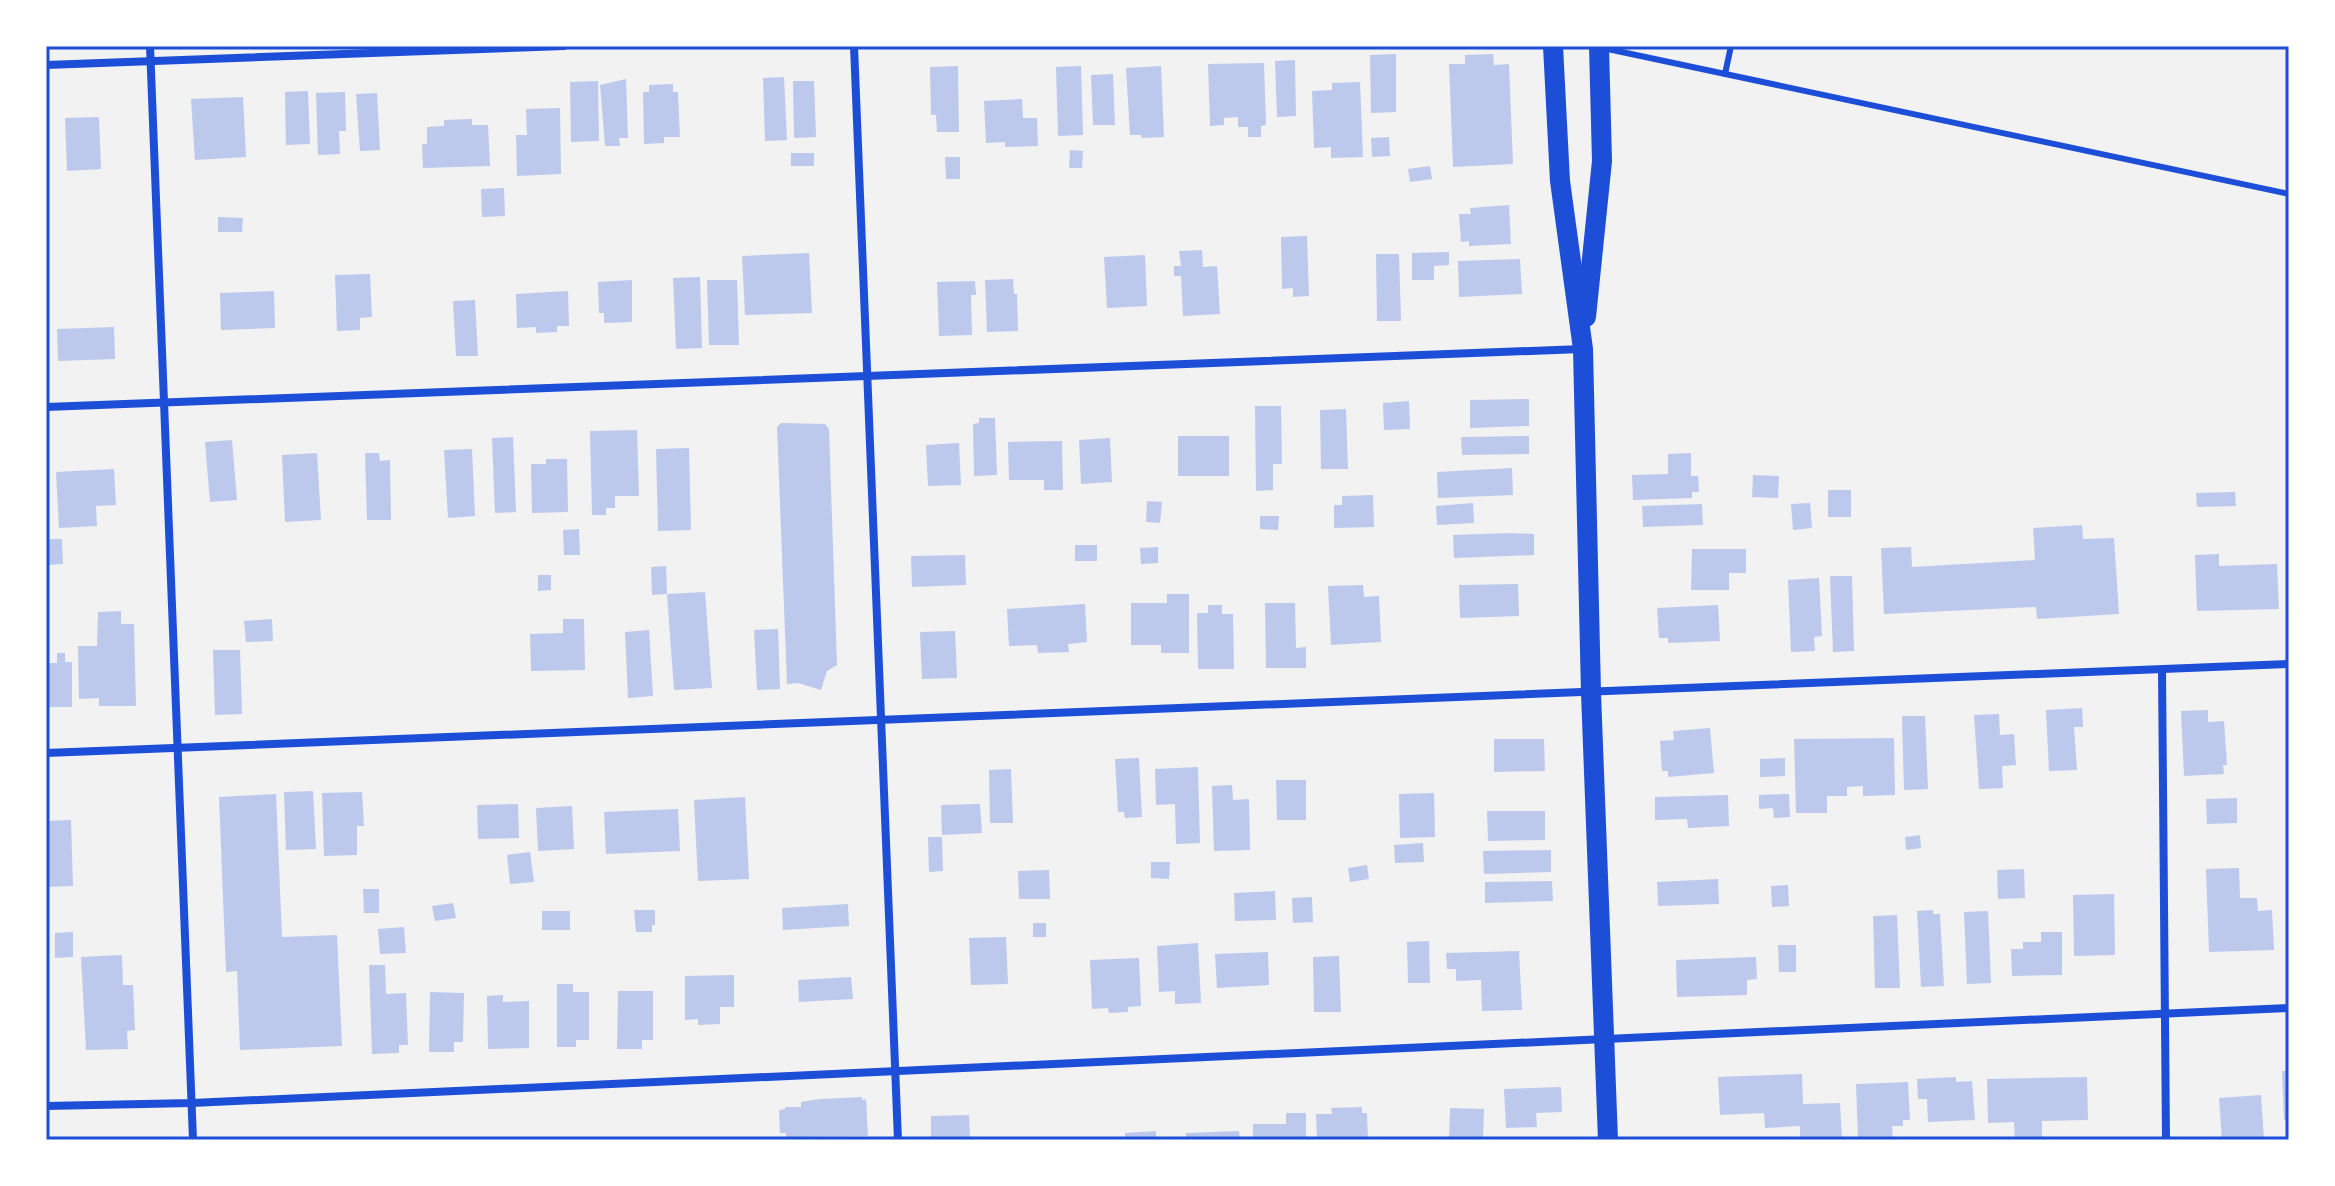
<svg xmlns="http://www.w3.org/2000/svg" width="2335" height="1186" font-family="'Noto Sans',sans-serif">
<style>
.building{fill:#bdc9ec}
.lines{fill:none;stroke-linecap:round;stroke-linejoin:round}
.service{stroke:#1d4ed8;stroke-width:6}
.minor{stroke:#1d4ed8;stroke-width:8}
.primary{stroke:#1d4ed8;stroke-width:20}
.neatline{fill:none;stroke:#1d4ed8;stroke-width:3}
</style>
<rect width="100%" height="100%" fill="#f2f2f2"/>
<g class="building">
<path d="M1396,54V112L1371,113L1370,55Z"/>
<path d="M1493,54L1494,65L1509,64L1513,164L1453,167L1449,64H1465V55Z"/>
<path d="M1295,60L1296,116L1277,117L1275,61Z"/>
<path d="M1264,63L1266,125L1261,126V137H1248V127H1238V117L1224,118V125L1210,126L1208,64Z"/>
<path d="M958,66L959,132H937L936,115H931L930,67Z"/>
<path d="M1081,66L1083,135L1058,136L1056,67Z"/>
<path d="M1161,66L1164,137L1142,138L1141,135H1130L1126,68Z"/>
<path d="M1113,74L1115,125H1093L1091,75Z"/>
<path d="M784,77L787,140L765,141L763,78Z"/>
<path d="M626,79L628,138H619L620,146H605L600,85Z"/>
<path d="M598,81L599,141L571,142L570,82Z"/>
<path d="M793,81H814L816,137L794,138Z"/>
<path d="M1360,82L1363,157L1331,158V147L1314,148L1312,91L1332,90V83Z"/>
<path d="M673,84V92H678L680,137H664V143L644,144L643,92H649V85Z"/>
<path d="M308,91L310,144L286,145L285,92Z"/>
<path d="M345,92L346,131H339L340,154L318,155L316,93Z"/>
<path d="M377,93L380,150L360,151L356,94Z"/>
<path d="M243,97L246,157L195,160L191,99Z"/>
<path d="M1022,99L1023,118H1037L1038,146L1005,147V142L986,143L984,101Z"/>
<path d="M560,108L561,174L517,176L516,135H527L526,109Z"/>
<path d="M99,117L101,169L67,171L65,118Z"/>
<path d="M472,119V125H488L490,166L423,168L422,144H427V127L444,126V120Z"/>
<path d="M1389,137L1390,156L1372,157L1371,138Z"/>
<path d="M1070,150L1083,151L1082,168H1069Z"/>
<rect x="791" y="153" width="23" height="13"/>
<path d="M945,157H960V179H946Z"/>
<path d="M1430,166L1432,179L1410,182L1408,169Z"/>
<path d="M504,188L505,216L482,217L481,189Z"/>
<path d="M1509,205L1511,244L1469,246V241L1461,242L1459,214H1471L1470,208Z"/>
<path d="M218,217L243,218L242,232H218Z"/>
<path d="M1307,236L1309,296L1293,297V288L1282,289L1281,237Z"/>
<path d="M1202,250L1203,267L1217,266L1220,314L1183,316L1181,276H1174V266H1181L1179,251Z"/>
<path d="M1449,252V265L1434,266V280H1412V253Z"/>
<path d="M809,253L812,313L745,315L742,256Z"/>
<path d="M1376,254H1399L1401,321H1377Z"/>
<path d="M1145,255L1147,306L1107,308L1104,257Z"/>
<path d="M1520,259L1522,294L1459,297L1458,261Z"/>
<path d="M370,274L372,317L360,318V330L337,331L335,275Z"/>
<path d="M700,277L702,348L676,349L673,278Z"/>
<path d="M1013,279L1014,294H1017L1018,331L987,332L985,280Z"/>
<path d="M632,280V322L604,323V313H599L598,282Z"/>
<path d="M707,280H737L739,345H709Z"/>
<path d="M975,281L976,295H971L972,335L939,336L937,282Z"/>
<path d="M274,291L275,328L221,330L220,293Z"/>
<path d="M568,291L569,326H557V332L536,333V327L517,328L516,294Z"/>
<path d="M475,300L478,356H456L453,301Z"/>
<path d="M114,327L115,359L58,361L57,329Z"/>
<path d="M1529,399V426L1470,428V400Z"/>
<path d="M1409,401L1410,429L1384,430L1383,403Z"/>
<path d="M1255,406H1281L1282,464H1273V490L1256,491Z"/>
<path d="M1346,409L1348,469H1321L1320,410Z"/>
<path d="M979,418H995L997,475L974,476L973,424L979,423Z"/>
<path d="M781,423L825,424L829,429L837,665L827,671L821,690L798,683L787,684L777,427Z"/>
<path d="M637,430L639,496H615V508H606V515H592L590,431Z"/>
<rect x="1178" y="436" width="51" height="40"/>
<path d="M1529,436V454L1462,455L1461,437Z"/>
<path d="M513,437L516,512L495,513L492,438Z"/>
<path d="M1110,438L1112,482L1081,484L1079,440Z"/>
<path d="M232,440L237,500L210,502L205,442Z"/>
<path d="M1062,441L1063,490H1044V480H1009L1008,442Z"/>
<path d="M959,443L961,485L928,486L926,445Z"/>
<path d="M689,448L691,530L658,531L656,449Z"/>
<path d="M472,449L475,516L448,518L444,450Z"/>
<path d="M317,453L321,520L285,522L282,455Z"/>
<path d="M365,453H379L380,461L390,460L391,520H367Z"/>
<path d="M1691,453V476H1698L1699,492H1692V498L1633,500L1632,475L1668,474V454Z"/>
<path d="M546,459H567L568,512L532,513L531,464H546Z"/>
<path d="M1512,468L1513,495L1438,498L1437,472Z"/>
<path d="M114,469L116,505L96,506L97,526L59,528L56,472Z"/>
<path d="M1753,475L1779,476L1778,498L1752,497Z"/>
<rect x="1828" y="490" width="23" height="27"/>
<path d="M2235,492L2236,506L2197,507L2196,493Z"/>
<path d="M1373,495L1374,527L1334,528V505H1342V496Z"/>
<path d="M1147,501L1162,502L1160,523L1146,522Z"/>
<path d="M1473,503L1474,523L1437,525L1436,506Z"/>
<path d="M1810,503L1812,528L1793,530L1791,504Z"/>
<path d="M1702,504L1703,525L1643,527L1642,506Z"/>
<path d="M1260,516H1279L1278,530L1260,529Z"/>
<path d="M2082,525L2083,539L2114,538L2119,614L2037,619L2036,607L1884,614L1881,548L1911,547L1912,567L2035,560L2033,528Z"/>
<path d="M579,529L580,555H564L563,530Z"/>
<path d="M1512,533L1534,534V555L1454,558L1453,535Z"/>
<path d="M46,539H62L63,564L47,565Z"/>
<rect x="1075" y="545" width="22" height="16"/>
<path d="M1158,547V563L1141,564L1140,548Z"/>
<path d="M1692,549H1746V573H1729V590H1691Z"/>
<path d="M2219,554V566L2277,564L2279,609L2197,611L2195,555Z"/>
<path d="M965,555L966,585L912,587L911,556Z"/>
<path d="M666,566L667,594L652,595L651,567Z"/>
<path d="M538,575H551V590L538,591Z"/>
<path d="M1830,576H1852L1854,651L1833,652Z"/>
<path d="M1819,578L1822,636L1814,637L1815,651L1791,652L1788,580Z"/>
<path d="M1518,584L1519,616L1460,618L1459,585Z"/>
<path d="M1363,585L1364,597L1379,596L1381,642L1331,645L1328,586Z"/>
<path d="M705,592L712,688L674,690L667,594Z"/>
<path d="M1167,594H1189V653H1161V645H1131V603H1167Z"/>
<path d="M1265,603H1295L1296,648L1306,647V668H1266Z"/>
<path d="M1085,604L1087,642L1068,644L1069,652L1038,653L1037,645L1009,646L1007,609Z"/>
<path d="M1208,605H1222V614H1233L1234,669H1198L1197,613H1208Z"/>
<path d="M1718,605L1720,641L1668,643V638H1659L1657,608Z"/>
<path d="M121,611V624H134L136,706H99V698L79,699L78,646H97L98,612Z"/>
<path d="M272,619L273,641L246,642L244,621Z"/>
<path d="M563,619H584L585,670L531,671L530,634L563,633Z"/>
<path d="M778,629L780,689L757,690L754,630Z"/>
<path d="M649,630L653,696L628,698L625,632Z"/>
<path d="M955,631L957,678L922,679L920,632Z"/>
<path d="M213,650H240L242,714L215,715Z"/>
<path d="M57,653H65V662H72V707H46V663H57Z"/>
<path d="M2082,708L2083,727H2074L2077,770L2049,771L2046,710Z"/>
<path d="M2208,710V722L2224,721L2227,765H2223L2224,774L2184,776L2181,711Z"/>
<path d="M1999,714L2000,735L2014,734L2016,765L2002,766L2003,788L1979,789L1974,715Z"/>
<path d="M1902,716H1925L1928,789L1904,790Z"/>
<path d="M1710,728L1714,773L1668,777V771H1662L1660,741L1674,740L1673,731Z"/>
<path d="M1894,738L1895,795L1863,796V786L1847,787V796H1827V813H1796L1794,739Z"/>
<path d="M1494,739H1544L1545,771L1494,772Z"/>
<path d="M1139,758L1142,817L1125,818L1124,812H1118L1115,759Z"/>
<path d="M1785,758V776L1760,777V759Z"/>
<path d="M1198,767L1200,843L1176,844L1175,804L1156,805L1155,769Z"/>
<path d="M1011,769L1013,823H990L989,770Z"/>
<path d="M1276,780H1306V820H1277Z"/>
<path d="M1232,785L1233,800L1249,799L1250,850L1214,851L1212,786Z"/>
<path d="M313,791L316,849L286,850L284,792Z"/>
<path d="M362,792L364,826H357V855L324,856L322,793Z"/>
<path d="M1434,793L1435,837L1400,838L1399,794Z"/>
<path d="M276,794L282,937L337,935L342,1046L240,1050L237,971L226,972L219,797Z"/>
<path d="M1789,794L1790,817L1774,818L1773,808L1759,809V795Z"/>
<path d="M1728,795L1729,826L1688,828L1687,819L1655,820V797Z"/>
<path d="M745,797L749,879L698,881L694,800Z"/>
<path d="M2237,798V823L2207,824L2206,799Z"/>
<path d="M518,804L519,838L478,839L477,805Z"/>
<path d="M980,804L982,833L942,835L941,805Z"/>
<path d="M572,806L574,849L538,851L536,808Z"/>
<path d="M678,809L680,851L606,854L604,812Z"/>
<path d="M1487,811H1545V840L1488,841Z"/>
<path d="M71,820L73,886L46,887V821Z"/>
<path d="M1920,835L1921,848L1906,850L1905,837Z"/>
<path d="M928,837H942L943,871L929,872Z"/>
<path d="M1423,843L1424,862L1395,863L1394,845Z"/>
<path d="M1551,850V872L1484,874L1483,851Z"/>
<path d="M530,852L534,882L510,884L507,855Z"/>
<path d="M1151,862H1170L1169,879L1151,878Z"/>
<path d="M1367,865L1369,879L1350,882L1348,868Z"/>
<path d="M2239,868L2240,898H2257L2258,911L2272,910L2274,950L2209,952L2206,869Z"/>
<path d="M2024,869L2025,898L1998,899L1997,870Z"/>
<path d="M1049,870L1050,899H1019L1018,871Z"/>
<path d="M1718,879L1719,904L1658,906L1657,882Z"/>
<path d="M1552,881L1553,901L1485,903V882Z"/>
<path d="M1788,885L1789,906L1772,907L1771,886Z"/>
<path d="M363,889H379V913H364Z"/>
<path d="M1275,891L1276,920L1235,921L1234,893Z"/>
<path d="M2114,894L2115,955L2074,956L2073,895Z"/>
<path d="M1312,897L1313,922L1293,923L1292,898Z"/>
<path d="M453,903L456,918L435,921L432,906Z"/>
<path d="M848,904L849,926L783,930L782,908Z"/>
<path d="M634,910H655V925H652V932H636Z"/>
<path d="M1933,910V914H1940L1944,986L1921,987L1917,911Z"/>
<rect x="542" y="911" width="28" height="19"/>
<path d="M1988,911L1991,983L1967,984L1964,912Z"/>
<path d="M1897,915L1900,988H1875L1873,916Z"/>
<rect x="1033" y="923" width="13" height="14"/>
<path d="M404,927L406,953L380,954L378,929Z"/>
<path d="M73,932V957L55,958V933Z"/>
<path d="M2041,932H2062V975L2012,976L2011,949H2023V942H2041Z"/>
<path d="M1006,937L1008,984L971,985L969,938Z"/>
<path d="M1429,941L1430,983H1408L1407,942Z"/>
<path d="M1198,943L1201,1003L1175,1004V991L1159,992L1157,946Z"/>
<path d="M1778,945H1796V972H1779Z"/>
<path d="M1519,951L1522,1010L1482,1011L1481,980L1456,981V969H1447L1446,953Z"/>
<path d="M1268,952L1269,985L1217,988L1215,954Z"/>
<path d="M122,955L123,985H133L135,1030L127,1031L128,1049L86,1050L81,957Z"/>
<path d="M1339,956L1341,1012H1314L1313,957Z"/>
<path d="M1756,957L1757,979L1747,980V995L1677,997L1676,960Z"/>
<path d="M1139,958L1141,1006L1128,1007V1012L1109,1013L1108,1008L1092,1009L1090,960Z"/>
<path d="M369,965H385L386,994L406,993L408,1045H399V1053L372,1054Z"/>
<path d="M734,975V1007H720V1024L698,1025V1019L685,1020V976Z"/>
<path d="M851,977L853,999L799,1002L798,980Z"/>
<path d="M557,984H573V992H589V1040H576V1047H557Z"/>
<path d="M618,991H653V1040H642V1049H617Z"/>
<path d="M430,992L464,993L463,1042H454V1052H429Z"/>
<path d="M503,995V1002L529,1001V1048L488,1049L487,996Z"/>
<path d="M2282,1071H2289V1119L2284,1120Z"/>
<path d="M1802,1074L1803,1104L1840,1103L1842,1140H1800V1126L1765,1128L1764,1113L1720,1115L1718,1077Z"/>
<path d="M1956,1077V1082L1972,1081L1975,1120L1928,1122L1927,1099H1918L1917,1079Z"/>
<path d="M2087,1077L2088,1120L2042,1121V1140H2015L2014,1122L1988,1123L1987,1079Z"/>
<path d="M1908,1082L1910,1120H1903V1126H1892L1893,1140H1858L1856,1084Z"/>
<path d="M1561,1087L1562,1112L1536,1113L1537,1127L1506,1128L1504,1089Z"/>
<path d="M2261,1095L2264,1140H2222L2219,1098Z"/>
<path d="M862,1097V1100L866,1099L868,1136L786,1137V1133H780L779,1110L785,1109V1107H801V1102L820,1099Z"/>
<path d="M1362,1107V1113H1367L1368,1140H1317L1316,1114H1332L1331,1108Z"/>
<path d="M1450,1108L1484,1109L1483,1140H1449Z"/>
<path d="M1286,1113H1306V1140H1253V1124H1286Z"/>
<path d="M969,1115L970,1140H931V1116Z"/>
<path d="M1156,1131V1140H1125V1133Z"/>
<path d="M1239,1131L1240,1140H1186V1133Z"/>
</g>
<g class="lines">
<g class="service">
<path d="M1603,48L2289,194"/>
<path d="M1725,74L1731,46"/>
</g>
<g class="minor">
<path d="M150,46L193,1140"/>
<path d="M854,46L898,1140"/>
<path d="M46,65L564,46"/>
<path d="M46,407L1582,349"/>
<path d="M2162,670L2166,1140"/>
<path d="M46,753L2289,664"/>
<path d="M46,1106L192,1103L2289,1008"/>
</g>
<g class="primary">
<path d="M1553,46L1560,181L1583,349L1591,693L1608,1140"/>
<path d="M1586,317L1602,161L1599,46"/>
</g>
</g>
<rect width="2335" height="1186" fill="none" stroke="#ffffff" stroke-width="96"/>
<rect x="48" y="48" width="2239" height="1090" class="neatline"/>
</svg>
